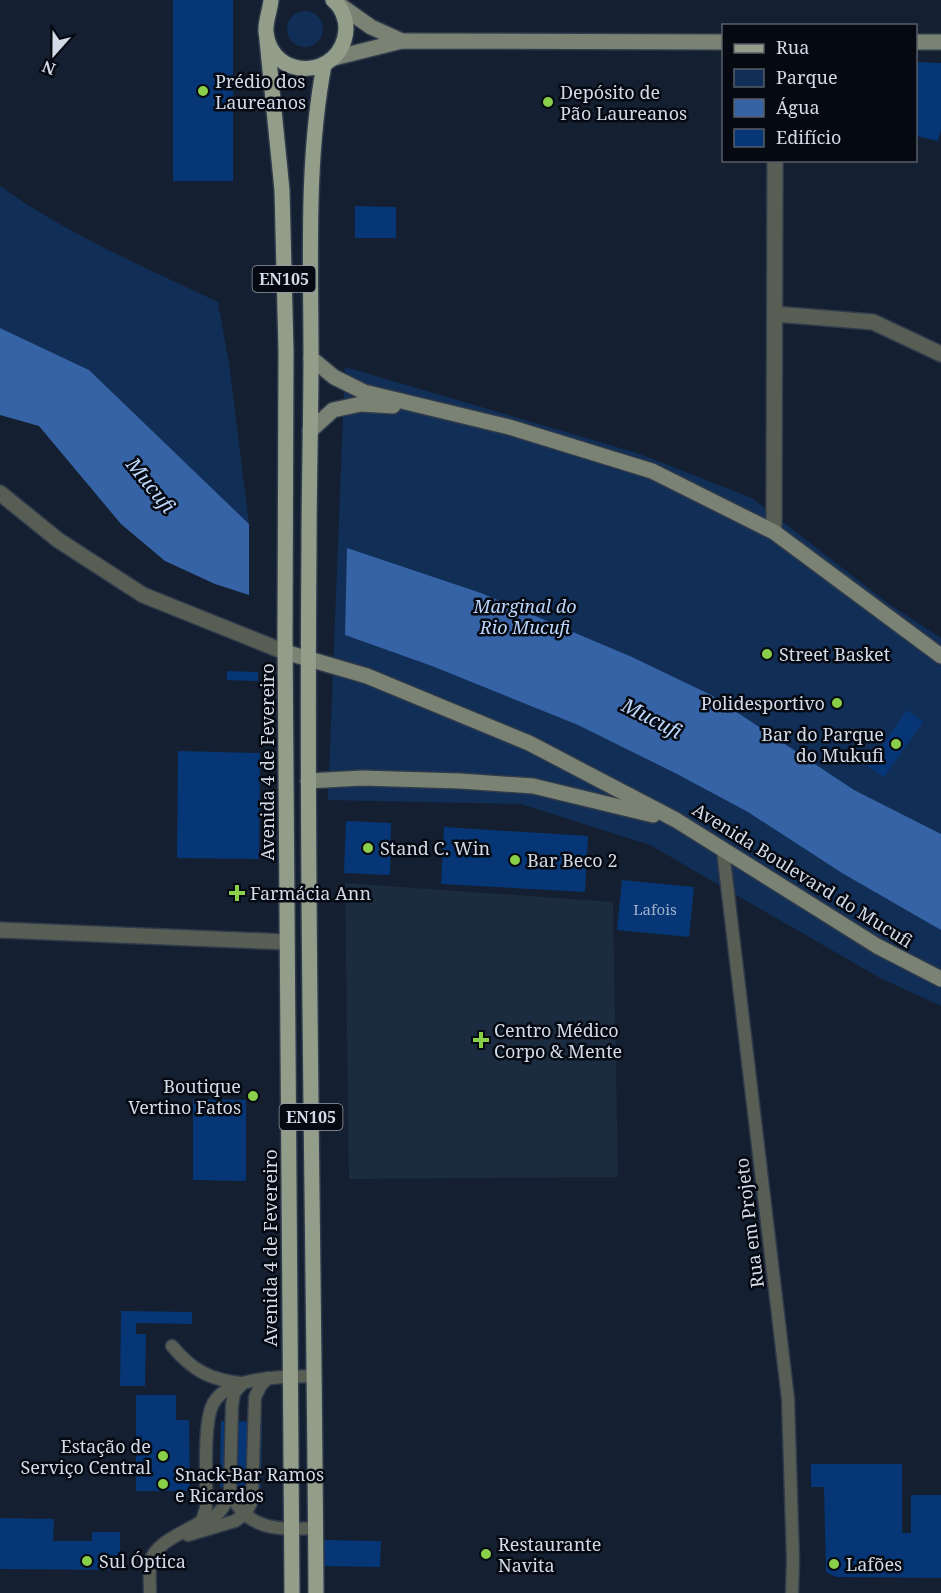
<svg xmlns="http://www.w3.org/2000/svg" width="941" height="1593" font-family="'Noto Serif',serif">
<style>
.built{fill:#1b2b40}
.green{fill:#112e57}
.water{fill:#3563a6}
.building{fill:#063675}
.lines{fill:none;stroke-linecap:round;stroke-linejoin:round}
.lane-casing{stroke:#2f3a4b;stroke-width:15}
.street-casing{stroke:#2f3a4b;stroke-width:18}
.secondary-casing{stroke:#2f3a4b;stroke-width:18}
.primary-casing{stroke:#2f3a4b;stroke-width:18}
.lane{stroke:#595e55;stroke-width:12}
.street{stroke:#595e55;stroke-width:15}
.secondary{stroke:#798273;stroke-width:15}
.primary{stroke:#929e8a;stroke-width:15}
.poi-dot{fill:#89cf49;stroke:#050911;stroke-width:2}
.labels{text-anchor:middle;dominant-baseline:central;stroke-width:5;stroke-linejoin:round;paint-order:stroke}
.number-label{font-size:15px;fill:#a0b2cb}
.shield{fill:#050911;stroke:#959ca8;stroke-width:1.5}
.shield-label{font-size:16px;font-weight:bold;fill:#d3dbe8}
.poi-label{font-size:18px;fill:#d3dbe8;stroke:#050911;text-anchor:start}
.park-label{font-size:18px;font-style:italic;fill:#bbd5fa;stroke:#050911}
.street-label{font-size:18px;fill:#d3dbe8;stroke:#050911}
.water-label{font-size:20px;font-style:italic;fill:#bdd7fc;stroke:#050911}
</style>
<rect width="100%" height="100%" fill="#142031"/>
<path class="built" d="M345,883L613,902L618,1177L349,1179Z"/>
<g class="green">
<circle cx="305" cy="29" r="18"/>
<path d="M0,186C67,234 144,267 218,302L230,370L249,524L89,370L0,328Z"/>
<path d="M345,367L637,453L752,498L889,604L941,638V1006L880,978L650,845L521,804L328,800Z"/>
</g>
<g class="water">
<path d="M0,328L89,370L249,524V595L215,584L165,561L121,524L39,426L0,415Z"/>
<path d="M347,548L481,593L632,657L711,695L854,790L941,834V930L842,873L748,812L677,774L578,725L432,666L345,635Z"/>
</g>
<g class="building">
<rect x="173" y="0" width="60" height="181"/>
<path d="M916,62L941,63V130L938,141L916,136Z"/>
<path d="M355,206L396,207V238H355Z"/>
<path d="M227,671L258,672V681L227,680Z"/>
<path d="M907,710L923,722L884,777L868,766Z"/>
<path d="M178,751L260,753L259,859L177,858Z"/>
<path d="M346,821L391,823L390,875L344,873Z"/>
<path d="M444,827L588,836L585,892L441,884Z"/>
<path d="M622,880L694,887L689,937L617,930Z"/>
<path d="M193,1099L246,1100V1181L193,1180Z"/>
<path d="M121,1311L192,1312V1324L136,1323V1334H146L145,1386H120Z"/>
<path d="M136,1395H176V1420H189L190,1491H136Z"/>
<path d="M221,1421L262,1422L261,1488L220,1487Z"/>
<path d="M811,1464H902V1533H911V1495H941V1578L836,1577L826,1572L824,1487H811Z"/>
<path d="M0,1518L54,1519L53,1541H92V1532H120V1570L0,1569Z"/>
<path d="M322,1540L381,1541L380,1567L322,1566Z"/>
</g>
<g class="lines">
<g class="lane-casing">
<g id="lane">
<path d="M723,851L788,1399L793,1560L792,1593"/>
<path d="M172,1346C192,1370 210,1380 241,1383"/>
<path d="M230,1491C245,1531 280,1530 315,1528"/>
<path d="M200,1528C214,1517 226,1510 230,1491L232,1406L234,1393L242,1384"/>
<path d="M188,1535L235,1521L245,1514L252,1501L255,1397L261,1385L268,1378"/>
<path d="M150,1593C150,1583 149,1573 150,1563C154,1542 186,1532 202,1521L206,1508C207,1484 203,1426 212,1406C225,1375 286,1377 314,1376"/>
</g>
</g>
<g class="street-casing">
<g id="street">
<path d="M775,314L873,322L941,354"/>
<path d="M0,493L58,540L143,595L285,652"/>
<path d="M774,532L775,160"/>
<path d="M0,930L287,942"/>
</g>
</g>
<g class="secondary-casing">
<g id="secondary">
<path d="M337,3L371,27L402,41"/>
<path d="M916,42H941"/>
<path d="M334,58L402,41L724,42"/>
<path d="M311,358L334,377L364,392L509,427L652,471L774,532L941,656"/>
<path d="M310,431L333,410L361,404L393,406"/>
<path d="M285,652L367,676L529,743L676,820L877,946L941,979"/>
<path d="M308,781L362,778L460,781L533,786L653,815"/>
</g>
</g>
<g class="primary-casing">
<g id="primary">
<path d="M271,0C270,11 265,22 266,32C271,82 343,80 346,29C346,19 342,7 333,0"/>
<path d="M267,40L282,190L286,351L285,636L292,1593"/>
<path d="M316,1593C314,1245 306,897 309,548C309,484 311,420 311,356C311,259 306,162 324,65"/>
</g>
</g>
<use href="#lane" class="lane"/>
<use href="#street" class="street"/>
<use href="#secondary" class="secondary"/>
<use href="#primary" class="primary"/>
</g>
<g class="poi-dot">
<circle cx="203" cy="91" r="6"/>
<circle cx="548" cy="102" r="6"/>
<circle cx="767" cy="654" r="6"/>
<circle cx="837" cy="703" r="6"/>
<circle cx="896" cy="744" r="6"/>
<circle cx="368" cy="848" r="6"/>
<circle cx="515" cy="860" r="6"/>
<path d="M234 884h6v6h6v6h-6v6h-6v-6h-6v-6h6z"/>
<path d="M478 1031h6v6h6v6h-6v6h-6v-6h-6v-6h6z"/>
<circle cx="253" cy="1096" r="6"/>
<circle cx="163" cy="1456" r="6"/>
<circle cx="163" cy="1484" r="6"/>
<circle cx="486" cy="1554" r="6"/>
<circle cx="87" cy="1561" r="6"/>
<circle cx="834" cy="1564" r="6"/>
</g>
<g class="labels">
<g class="number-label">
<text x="655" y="909">Lafois</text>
</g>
<g class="shield">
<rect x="252.5" y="266" width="63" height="26" rx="4.5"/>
<rect x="279.5" y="1104" width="63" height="26" rx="4.5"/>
</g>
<g class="shield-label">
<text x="284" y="279">EN105</text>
<text x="311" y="1117">EN105</text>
</g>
<g class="poi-label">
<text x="215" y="81">Prédio dos<tspan x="215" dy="21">Laureanos</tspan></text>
<text x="560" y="92">Depósito de<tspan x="560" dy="21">Pão Laureanos</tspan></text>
<text x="779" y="654">Street Basket</text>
<text x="825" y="703" text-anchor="end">Polidesportivo</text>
<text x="884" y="734" text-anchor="end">Bar do Parque<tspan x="884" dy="21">do Mukufi</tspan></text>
<text x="380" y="848">Stand C. Win</text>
<text x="527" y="860">Bar Beco 2</text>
<text x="250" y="893">Farmácia Ann</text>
<text x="494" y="1030">Centro Médico<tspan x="494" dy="21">Corpo &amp; Mente</tspan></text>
<text x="241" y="1086" text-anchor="end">Boutique<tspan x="241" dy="21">Vertino Fatos</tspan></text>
<text x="151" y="1446" text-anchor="end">Estação de<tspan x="151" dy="21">Serviço Central</tspan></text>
<text x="175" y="1474">Snack-Bar Ramos<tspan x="175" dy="21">e Ricardos</tspan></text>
<text x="498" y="1544">Restaurante<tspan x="498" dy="21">Navita</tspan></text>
<text x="99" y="1561">Sul Óptica</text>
<text x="846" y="1564">Lafões</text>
</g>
<g class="park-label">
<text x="525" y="606">Marginal do<tspan x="525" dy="21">Rio Mucufi</tspan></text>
</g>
<g class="street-label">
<text transform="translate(267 762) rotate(-90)">Avenida 4 de Fevereiro</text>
<text transform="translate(803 875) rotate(32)">Avenida Boulevard do Mucufi</text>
<text transform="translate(749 1223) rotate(-97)">Rua em Projeto</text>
<text transform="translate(270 1248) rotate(-90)">Avenida 4 de Fevereiro</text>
</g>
<g class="water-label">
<text transform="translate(151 485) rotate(51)">Mucufi</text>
<text transform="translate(652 718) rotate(27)">Mucufi</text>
</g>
</g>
<rect x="722" y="24" width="195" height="138" fill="#050911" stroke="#575d67" stroke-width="1.5"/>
<rect x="734" y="44" width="30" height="9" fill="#929e8a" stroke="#575d67" stroke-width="1.5"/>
<text x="776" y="54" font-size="18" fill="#d3dbe8">Rua</text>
<rect x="734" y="69" width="30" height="18" fill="#112e57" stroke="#575d67" stroke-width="1.5"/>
<text x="776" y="84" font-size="18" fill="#d3dbe8">Parque</text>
<rect x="734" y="99" width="30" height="18" fill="#3563a6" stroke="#575d67" stroke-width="1.5"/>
<text x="776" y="114" font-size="18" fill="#d3dbe8">Água</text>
<rect x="734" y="129" width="30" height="18" fill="#063675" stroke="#575d67" stroke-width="1.5"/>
<text x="776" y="144" font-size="18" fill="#d3dbe8">Edifício</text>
<g transform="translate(54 54) rotate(201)" stroke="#050911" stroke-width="4.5" paint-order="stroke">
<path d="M0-4.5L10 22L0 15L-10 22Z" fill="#d3dbe8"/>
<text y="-9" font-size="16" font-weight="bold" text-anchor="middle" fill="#d3dbe8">N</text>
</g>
</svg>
